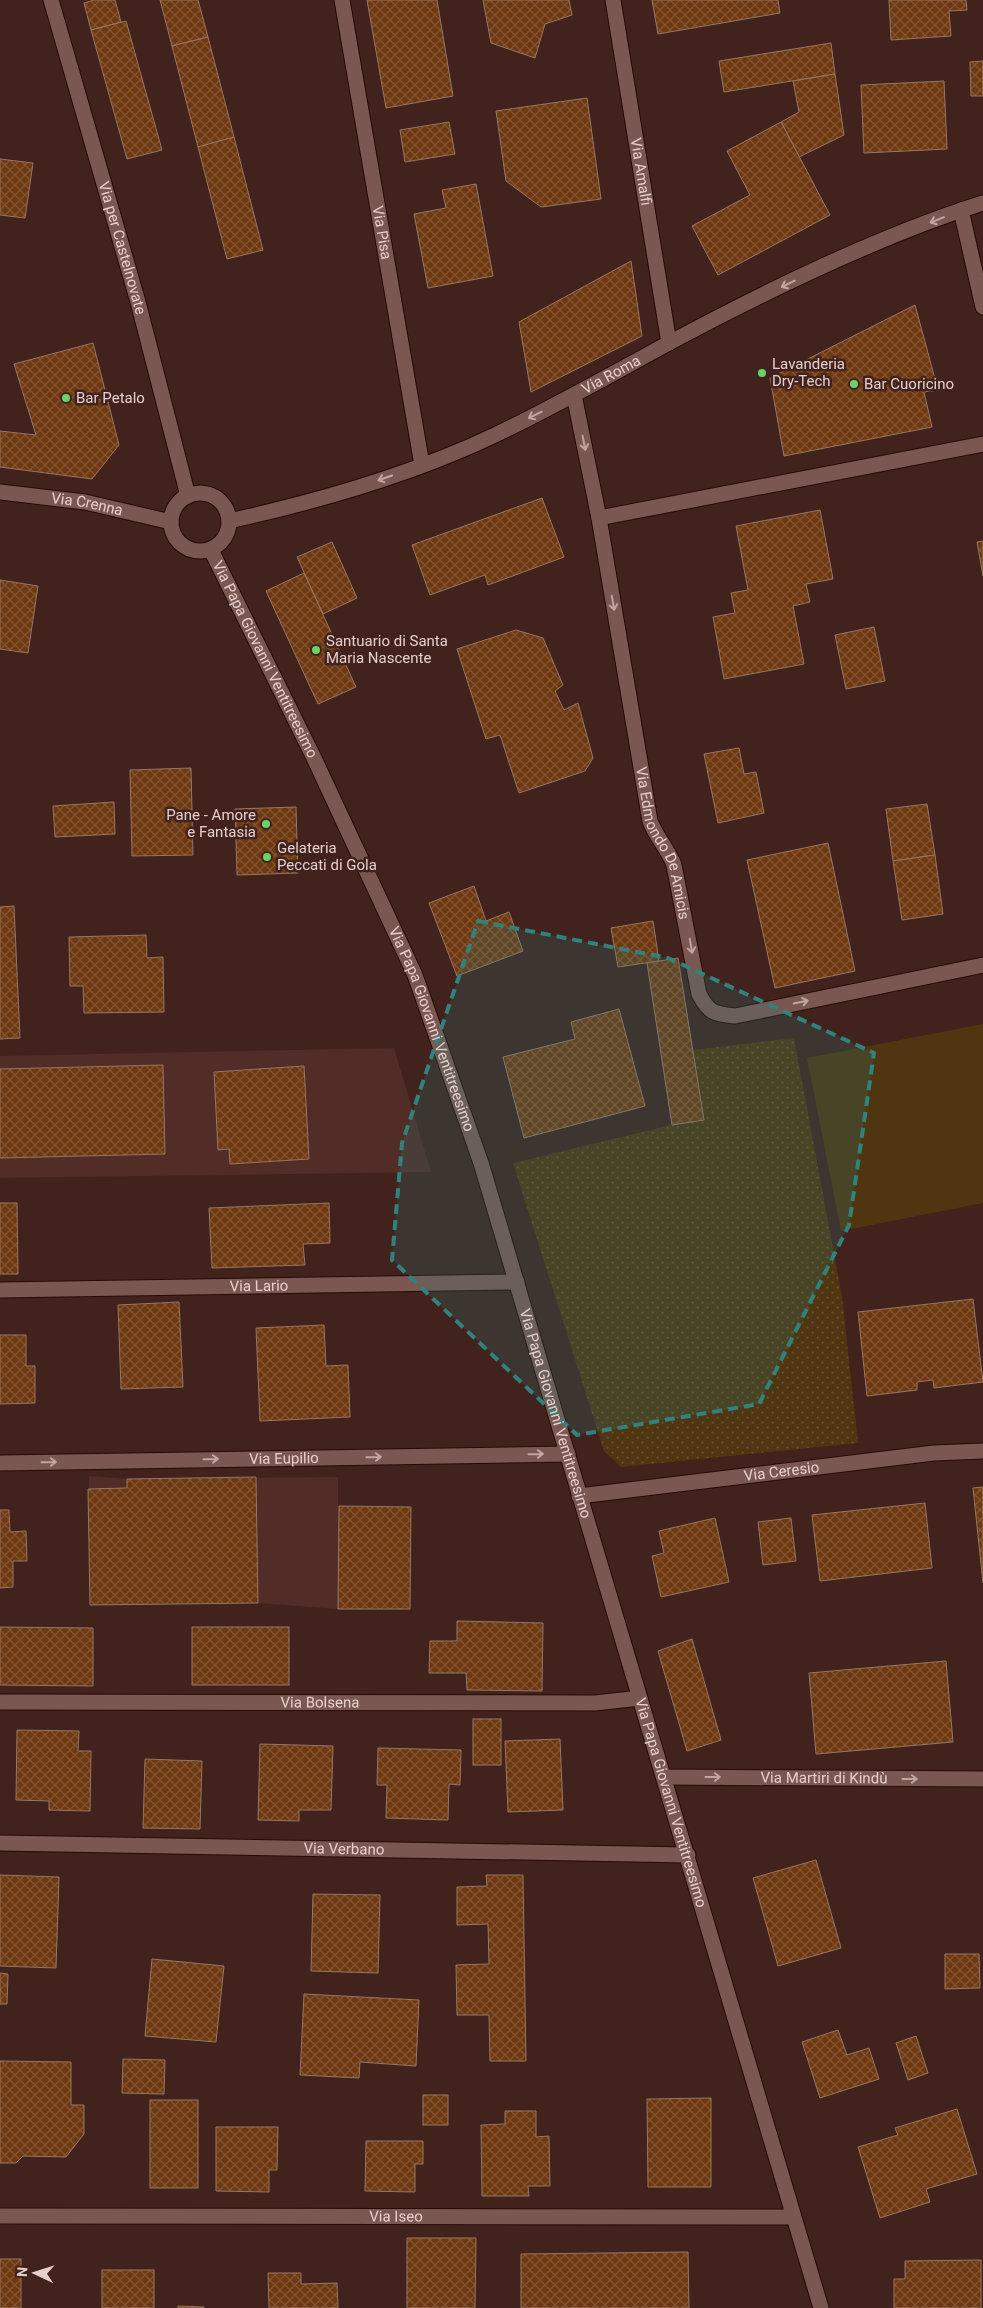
<svg xmlns="http://www.w3.org/2000/svg" width="983" height="2308" font-family="Roboto,sans-serif">
<style>
.built{fill:#522c27}
.green{fill:url(#green-dots)}
.pitch{fill:#4f3611}
.building{fill:url(#building-cross-hatch);stroke:#967662}
.lines{fill:none;stroke-linecap:round;stroke-linejoin:round}
.service-casing{stroke:#270a07;stroke-width:17}
.minor-casing{stroke:#270a07;stroke-width:17}
.tertiary-casing{stroke:#270a07;stroke-width:17}
.service{stroke:#7b5751;stroke-width:15}
.minor{stroke:#7b5751;stroke-width:15}
.tertiary{stroke:#7b5751;stroke-width:15}
.oneway{stroke:#c0a5a1}
.marked{fill:#2f837c;fill-opacity:0.2;stroke:#2f837c;stroke-width:4;stroke-dasharray:10 6;stroke-linejoin:round}
.poi-dot{fill:#67d465;stroke:#42221d;stroke-width:2}
.labels{text-anchor:middle;dominant-baseline:central;stroke-width:5;stroke-linejoin:round;paint-order:stroke}
.street-label{font-size:15px;fill:#e5cfcc;stroke:#42221d}
.poi-label{font-size:15px;fill:#e5cfcc;stroke:#42221d;text-anchor:start}
</style>
<defs>
<pattern id="green-dots" width="8" height="8" patternUnits="userSpaceOnUse" patternTransform="scale(1.25)"><rect width="8" height="8" fill="#4f3611"/><path d="M2 2h.1M6 6h.1" fill="none" stroke="#685232" stroke-width="1.8" stroke-linecap="round"/></pattern>
<pattern id="building-cross-hatch" width="8" height="8" patternUnits="userSpaceOnUse" patternTransform="scale(1.25)"><rect width="8" height="8" fill="#6e3810"/><path d="M0 0l8 8M0 8l8-8" fill="none" stroke="#835432"/></pattern>
</defs>
<rect width="100%" height="100%" fill="#42221d"/>
<g class="built">
<path d="M394,1048L431,1172L0,1178V1056Z"/>
<path d="M89,1476L127,1479L338,1477V1609L258,1603L90,1605Z"/>
</g>
<path class="green" d="M794,1038L842,1297L858,1443L621,1467L604,1451L513,1163L672,1125L703,1120L693,1050Z"/>
<path class="pitch" d="M983,1024V1203L841,1231L807,1058Z"/>
<g class="building">
<path d="M94,0H115L121,22L91,30L84,3Z"/>
<path d="M160,0H198L208,37L172,46Z"/>
<path d="M367,0H437L453,96L386,108Z"/>
<path d="M483,0H569L572,15L545,24L535,58L491,43Z"/>
<path d="M652,0H778L780,13L658,34Z"/>
<path d="M889,0H966L967,10L949,11L951,36L891,40Z"/>
<path d="M126,21L162,150L127,159L91,30Z"/>
<path d="M208,37L234,137L198,147L172,46Z"/>
<path d="M831,43L835,74L724,92L719,61Z"/>
<path d="M983,61V96H971L970,62Z"/>
<path d="M835,74L844,135L799,157L781,122L799,112L793,81Z"/>
<path d="M944,81L947,149L864,153L861,85Z"/>
<path d="M587,98L601,199L541,207L506,181L496,111Z"/>
<path d="M449,122L455,154L405,162L400,130Z"/>
<path d="M781,122L830,215L718,275L692,226L750,195L727,151Z"/>
<path d="M234,137L263,250L227,259L198,147Z"/>
<path d="M0,159L33,163L25,218L0,215Z"/>
<path d="M476,184L493,276L428,288L414,214L446,208L442,190Z"/>
<path d="M631,261L642,336L531,392L519,322Z"/>
<path d="M915,305L938,390L924,392L932,427L784,456L770,378Z"/>
<path d="M93,343L119,445L92,479L0,467V431L36,435L14,364Z"/>
<path d="M542,498L564,557L488,585L485,575L430,595L412,545Z"/>
<path d="M820,510L833,579L806,584L810,602L793,606L804,664L724,679L713,617L735,613L731,593L748,590L736,526Z"/>
<path d="M983,541V576L977,542Z"/>
<path d="M332,542L357,598L323,614L297,557Z"/>
<path d="M304,573L356,687L318,704L266,591Z"/>
<path d="M0,580L38,586L28,653L0,649Z"/>
<path d="M874,627L885,681L846,689L835,635Z"/>
<path d="M516,630L543,638L563,685L555,691L564,710L578,703L593,758L585,771L519,793L500,735L486,739L457,649Z"/>
<path d="M739,748L744,774L756,772L764,813L718,823L704,754Z"/>
<path d="M191,768L193,855L132,856L130,770Z"/>
<path d="M114,802L115,834L55,837L53,806Z"/>
<path d="M927,804L935,855L893,861L886,809Z"/>
<path d="M296,807L298,873L237,875L235,809Z"/>
<path d="M828,843L855,971L775,988L747,860Z"/>
<path d="M935,855L943,914L902,920L893,861Z"/>
<path d="M474,886L486,921L509,912L523,951L457,976L429,903Z"/>
<path d="M14,906L20,1038L0,1039V907Z"/>
<path d="M653,921L659,961L618,967L611,928Z"/>
<path d="M146,935L147,958L163,957L164,1012L84,1013L83,986H70L69,937Z"/>
<path d="M678,958L704,1120L672,1125L647,963Z"/>
<path d="M619,1009L645,1106L524,1138L503,1057L575,1039L571,1022Z"/>
<path d="M163,1065L165,1154L0,1158V1069Z"/>
<path d="M304,1066L309,1159L230,1164L229,1149L218,1150L214,1072Z"/>
<path d="M0,1203H17L18,1274H0Z"/>
<path d="M329,1203L330,1243L303,1244L305,1265L212,1268L209,1208Z"/>
<path d="M973,1299L983,1382L934,1388L933,1380L917,1382V1390L867,1396L858,1312Z"/>
<path d="M179,1302L183,1387L121,1389L118,1305Z"/>
<path d="M324,1325L326,1366L348,1365L350,1417L260,1421L256,1328Z"/>
<path d="M0,1335H26V1366H35V1403L0,1404Z"/>
<path d="M256,1477L258,1603L90,1605L88,1489L127,1488V1479Z"/>
<path d="M983,1487V1583L973,1488Z"/>
<path d="M925,1503L932,1568L820,1581L812,1515Z"/>
<path d="M339,1506L411,1507L410,1609H338Z"/>
<path d="M0,1510H9L10,1532L26,1531L27,1561H13V1587L0,1588Z"/>
<path d="M715,1518L729,1582L661,1597L652,1556L664,1553L659,1531Z"/>
<path d="M791,1518L796,1561L763,1565L758,1522Z"/>
<path d="M457,1621L543,1623L542,1691L467,1690L466,1673H429L430,1641H457Z"/>
<path d="M0,1627L93,1628V1686L0,1685Z"/>
<rect x="192" y="1627" width="97" height="58"/>
<path d="M692,1639L721,1740L687,1751L658,1651Z"/>
<path d="M946,1661L953,1742L816,1754L809,1673Z"/>
<rect x="473" y="1719" width="28" height="46"/>
<path d="M17,1730L79,1731L78,1751H91L90,1811L49,1810V1801L16,1800Z"/>
<path d="M560,1739L563,1810L508,1812L505,1741Z"/>
<path d="M260,1744L333,1746L331,1810H299V1821L258,1820Z"/>
<path d="M378,1748L461,1750L460,1785L449,1784L448,1820L386,1818L387,1785H377Z"/>
<path d="M145,1759L202,1761L200,1829L143,1828Z"/>
<path d="M816,1860L841,1948L778,1966L753,1878Z"/>
<path d="M0,1875L59,1877L56,1968L0,1966Z"/>
<path d="M486,1875H523L526,2061H490L489,2015H457L456,1965L489,1964L488,1924L457,1925V1887L487,1886Z"/>
<path d="M313,1894L380,1895L378,1973L311,1971Z"/>
<path d="M945,1954H979L980,1988L945,1989Z"/>
<path d="M152,1959L224,1966L216,2042L145,2036Z"/>
<path d="M0,1973L8,1974L7,2004H0Z"/>
<path d="M304,1994L419,2000L416,2066L360,2062L359,2078L300,2075Z"/>
<path d="M838,2030L847,2055L869,2048L879,2079L820,2098L802,2042Z"/>
<path d="M916,2036L928,2073L908,2080L896,2043Z"/>
<path d="M123,2059L165,2060L164,2094L122,2093Z"/>
<path d="M0,2061L71,2062V2105H84V2134L66,2157L23,2156L16,2163H0Z"/>
<rect x="423" y="2095" width="25" height="30"/>
<path d="M711,2098V2187H648L647,2099Z"/>
<rect x="150" y="2100" width="48" height="88"/>
<path d="M957,2109L977,2174L926,2189L930,2202L880,2218L858,2147L898,2135L895,2128Z"/>
<path d="M505,2111H536V2137L549,2136L550,2186H528L529,2196H482L481,2125L505,2124Z"/>
<path d="M216,2127H278L277,2170H269V2192L216,2191Z"/>
<path d="M366,2141H423V2164H415V2192L365,2191Z"/>
<path d="M407,2238H476L475,2308H407Z"/>
<path d="M688,2252L689,2308H521V2254Z"/>
<rect x="0" y="2259" width="21" height="49"/>
<path d="M981,2260V2308H894V2279H905V2261Z"/>
<rect x="102" y="2270" width="52" height="38"/>
<path d="M268,2273H301V2284L337,2283L338,2308H269Z"/>
<path d="M178,2306L204,2307V2308H178Z"/>
</g>
<g class="lines">
<g class="service-casing">
<path id="service" d="M599,518L983,444"/>
</g>
<g class="minor-casing">
<g id="minor">
<path id="s1" d="M342,0L422,465"/>
<path id="s2" d="M613,0L669,343"/>
<path d="M961,210L983,307"/>
<path id="s3" d="M574,395L599,518L650,821C656,837 668,849 674,865L699,994C709,1013 714,1014 735,1016L983,965"/>
<path id="s4" d="M229,521C320,501 411,475 495,435C554,407 610,375 667,344C766,291 876,237 983,203"/>
<path id="s5" d="M0,1290L517,1282"/>
<path id="s6" d="M0,1463L568,1454"/>
<path id="s7" d="M579,1496L934,1453L983,1451"/>
<path id="s8" d="M0,1702L595,1703L640,1698"/>
<path id="s9" d="M664,1777L983,1779"/>
<path id="s10" d="M0,1843L688,1855"/>
<path id="s11" d="M0,2216L793,2217"/>
</g>
</g>
<g class="tertiary-casing">
<g id="tertiary">
<path id="s12" d="M51,0L138,302L188,496"/>
<path id="s13" d="M0,492L85,502L171,522"/>
<circle cx="200" cy="522" r="29"/>
<path id="s14" d="M211,550L313,756L415,975L481,1163L821,2308"/>
</g>
</g>
<use href="#service" class="service"/>
<use href="#minor" class="minor"/>
<use href="#tertiary" class="tertiary"/>
</g>
<defs><path id="oneway-shaft" d="M-6 0H5M1.5-3L5.5 0L1.5 3" fill="none" stroke-width="1.6" stroke-linecap="round" stroke-linejoin="round" transform="scale(1.25)"/></defs>
<g class="oneway">
<use href="#oneway-shaft" transform="translate(937 220) rotate(158)"/>
<use href="#oneway-shaft" transform="translate(788 284) rotate(154)"/>
<use href="#oneway-shaft" transform="translate(535 415) rotate(153)"/>
<use href="#oneway-shaft" transform="translate(584 443) rotate(79)"/>
<use href="#oneway-shaft" transform="translate(385 478) rotate(161)"/>
<use href="#oneway-shaft" transform="translate(613 603) rotate(80)"/>
<use href="#oneway-shaft" transform="translate(691 946) rotate(80)"/>
<use href="#oneway-shaft" transform="translate(801 1002) rotate(-12)"/>
<use href="#oneway-shaft" transform="translate(536 1454) rotate(-1)"/>
<use href="#oneway-shaft" transform="translate(374 1457) rotate(-1)"/>
<use href="#oneway-shaft" transform="translate(211 1459) rotate(-1)"/>
<use href="#oneway-shaft" transform="translate(49 1462) rotate(-1)"/>
<use href="#oneway-shaft" transform="translate(713 1777)"/>
<use href="#oneway-shaft" transform="translate(910 1779)"/>
</g>
<path class="marked" d="M478,921L668,958L874,1053L849,1225L759,1404L577,1435L392,1260L402,1143Z"/>
<g class="poi-dot">
<circle cx="762" cy="373" r="5"/>
<circle cx="854" cy="384" r="5"/>
<circle cx="66" cy="398" r="5"/>
<circle cx="316" cy="650" r="5"/>
<circle cx="266" cy="824" r="5"/>
<circle cx="267" cy="857" r="5"/>
</g>
<g class="labels">
<g class="street-label">
<text stroke="none"><textPath href="#s2" startOffset="174">Via Amalfi</textPath></text>
<text stroke="none"><textPath href="#s1" startOffset="236">Via Pisa</textPath></text>
<text stroke="none"><textPath href="#s12" startOffset="258">Via per Castelnovate</textPath></text>
<text stroke="none"><textPath href="#s4" startOffset="411">Via Roma</textPath></text>
<text stroke="none"><textPath href="#s13" startOffset="88">Via Crenna</textPath></text>
<text stroke="none"><textPath href="#s14" startOffset="122">Via Papa Giovanni Ventitreesimo</textPath></text>
<text stroke="none"><textPath href="#s3" startOffset="458">Via Edmondo De Amicis</textPath></text>
<text stroke="none"><textPath href="#s14" startOffset="528">Via Papa Giovanni Ventitreesimo</textPath></text>
<text stroke="none"><textPath href="#s5" startOffset="259">Via Lario</textPath></text>
<text stroke="none"><textPath href="#s14" startOffset="932">Via Papa Giovanni Ventitreesimo</textPath></text>
<text stroke="none"><textPath href="#s6" startOffset="284">Via Eupilio</textPath></text>
<text stroke="none"><textPath href="#s7" startOffset="204">Via Ceresio</textPath></text>
<text stroke="none"><textPath href="#s8" startOffset="320">Via Bolsena</textPath></text>
<text stroke="none"><textPath href="#s9" startOffset="160">Via Martiri di Kindù</textPath></text>
<text stroke="none"><textPath href="#s14" startOffset="1338">Via Papa Giovanni Ventitreesimo</textPath></text>
<text stroke="none"><textPath href="#s10" startOffset="344">Via Verbano</textPath></text>
<text stroke="none"><textPath href="#s11" startOffset="396">Via Iseo</textPath></text>
</g>
<g class="poi-label">
<text x="772" y="364">Lavanderia<tspan x="772" dy="17">Dry-Tech</tspan></text>
<text x="864" y="384">Bar Cuoricino</text>
<text x="76" y="398">Bar Petalo</text>
<text x="326" y="641">Santuario di Santa<tspan x="326" dy="17">Maria Nascente</tspan></text>
<text x="256" y="815" text-anchor="end">Pane - Amore<tspan x="256" dy="17">e Fantasia</tspan></text>
<text x="277" y="848">Gelateria<tspan x="277" dy="17">Peccati di Gola</tspan></text>
</g>
</g>
<g transform="translate(35 2273) rotate(274)" stroke="#42221d" stroke-width="4" paint-order="stroke">
<path d="M0-4L9 19L0 12L-9 19Z" fill="#e5cfcc"/>
<text y="-8" font-size="14" font-weight="bold" text-anchor="middle" fill="#e5cfcc">N</text>
</g>
</svg>
